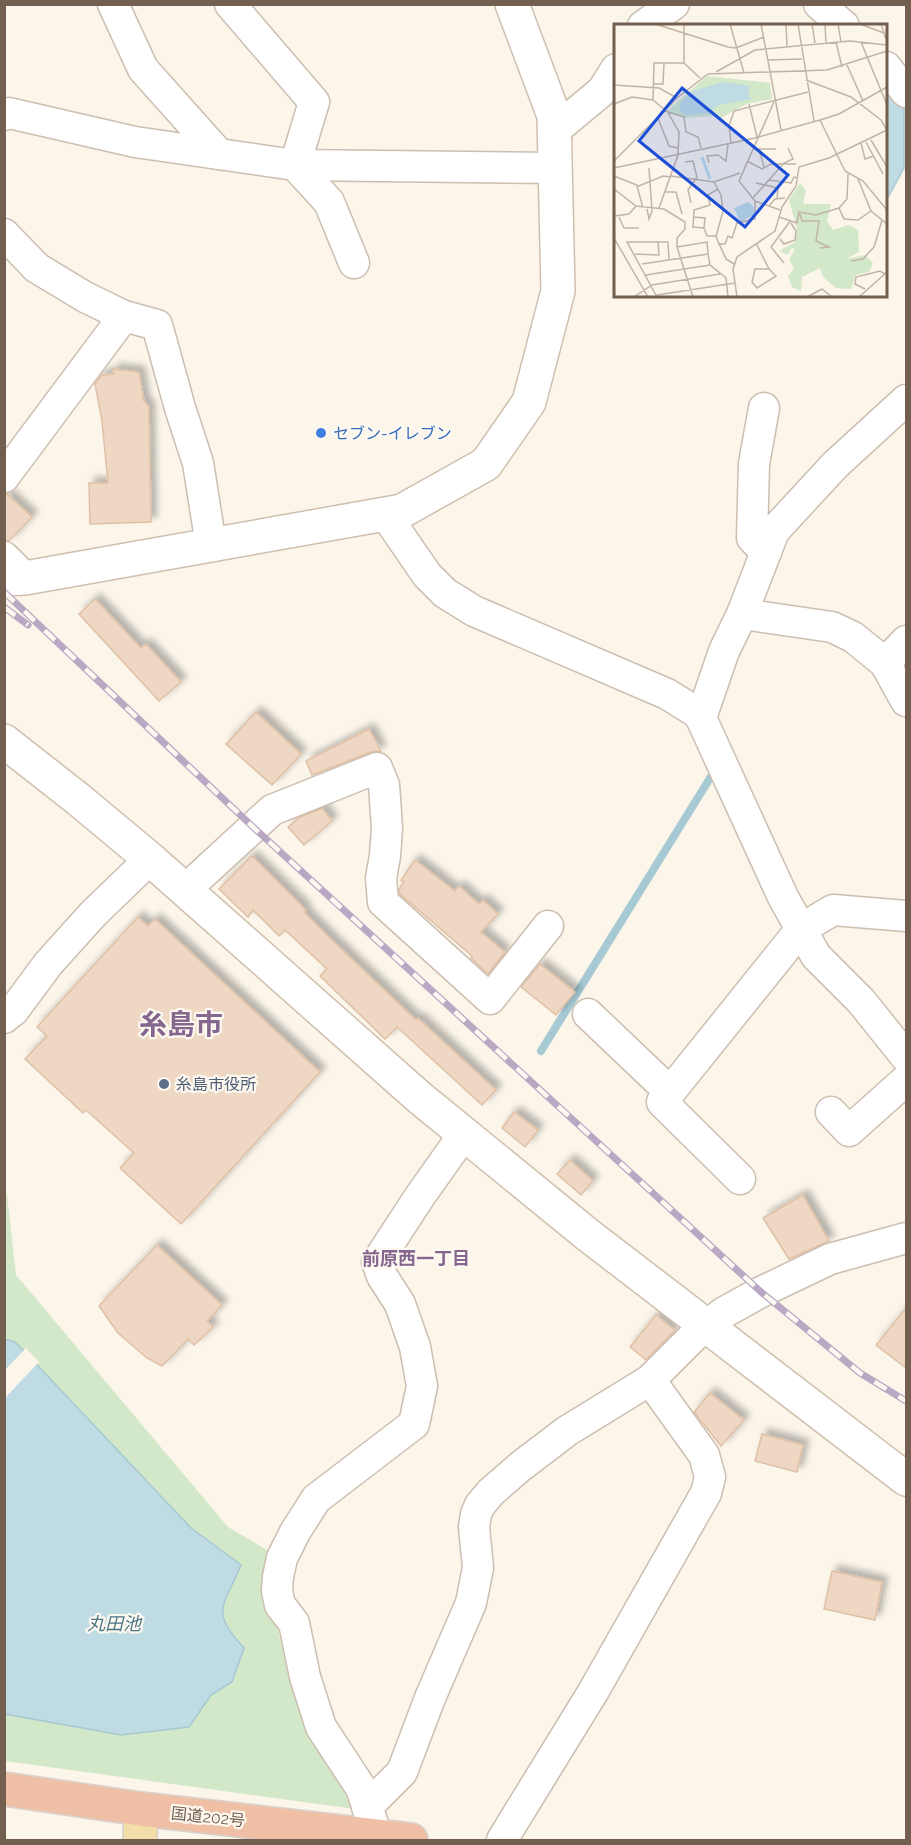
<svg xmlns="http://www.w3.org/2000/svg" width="911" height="1845" font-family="Raleway,'Noto Sans JP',sans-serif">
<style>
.green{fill:#d3e8c9}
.water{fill:#bfdbe3;stroke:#a6c9d4;stroke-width:1.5}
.pier{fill:#fbf5ea}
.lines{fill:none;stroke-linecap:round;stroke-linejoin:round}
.stream{stroke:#a6c9d4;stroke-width:8}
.building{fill:#eed8c3;stroke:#dfc0a5;stroke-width:1.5;filter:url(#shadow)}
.street-casing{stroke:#ccbeb0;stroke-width:33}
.secondary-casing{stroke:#cfbfae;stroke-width:36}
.primary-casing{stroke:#d8d2ce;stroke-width:36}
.highway-casing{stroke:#d8d2ce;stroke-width:36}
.street{stroke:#fff;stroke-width:30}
.secondary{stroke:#fff;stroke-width:33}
.primary{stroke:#f3dda8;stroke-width:33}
.highway{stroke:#efbfa6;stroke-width:33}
.rail-casing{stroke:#b9a8c4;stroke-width:7}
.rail{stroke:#fef9f0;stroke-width:4.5;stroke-dasharray:14;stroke-linecap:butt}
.shop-dot{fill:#3f7fe0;stroke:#fef9f0;stroke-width:2}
.service-dot{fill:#5c6f8a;stroke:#fef9f0;stroke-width:2}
.labels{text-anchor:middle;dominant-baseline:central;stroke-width:4.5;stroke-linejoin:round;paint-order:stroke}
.shop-label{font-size:16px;fill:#366cbe;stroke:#fef9f0;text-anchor:start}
.service-label{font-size:16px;fill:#4e5e75;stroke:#fef9f0;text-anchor:start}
.street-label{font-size:16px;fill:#735f4f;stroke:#fef9f0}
.neighbourhood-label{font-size:18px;font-weight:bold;fill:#85668f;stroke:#fef9f0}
.water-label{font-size:18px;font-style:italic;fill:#4a7685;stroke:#fef9f0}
.town-label{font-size:28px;font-weight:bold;fill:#85668f;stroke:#fef9f0}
.inset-river{fill:none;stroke:#bfdbe3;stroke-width:3}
.inset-road{fill:none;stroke:#c1b4a7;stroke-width:1.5}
.view{fill:#1d4ed8;fill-opacity:0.15;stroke:#1d4ed8;stroke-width:3}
.inset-edge{fill:none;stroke:#735f4f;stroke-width:3}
</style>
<defs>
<filter id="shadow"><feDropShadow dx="5.5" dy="-5.5" stdDeviation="3" flood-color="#0004"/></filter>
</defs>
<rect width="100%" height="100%" fill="#fbf5ea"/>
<path class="green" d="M5,1193L7,1195L16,1275L228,1527L276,1555L271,1602L291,1683L327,1748L355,1809L5,1761Z"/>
<g class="water">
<path d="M886,83L904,107V168L886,201Z"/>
<path d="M4,1339L15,1342L22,1349L191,1528L241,1565C224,1607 209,1610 244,1648L232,1682L211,1695L189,1727L121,1735L5,1714Z"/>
</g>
<path class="pier" d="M26,1348L39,1362L5,1398V1370Z"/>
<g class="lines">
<path class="stream" d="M541,1051L715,770"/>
</g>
<g class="building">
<path d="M113,369L139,372L144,401L149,407L151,522L90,524L89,483H108L102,421L95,384L102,375L114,374Z"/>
<path d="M4,494H7L32,517L9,541L4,540Z"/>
<path d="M95,599L141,648L146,644L181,682L159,701L79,614Z"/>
<path d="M256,712L301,754L272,785L226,744Z"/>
<path d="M369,729L381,751L371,752L312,775L306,761Z"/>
<path d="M322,808L332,821L304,845L288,827L300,817Z"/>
<path d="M252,856L306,910L304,912L332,940L416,1020L418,1018L496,1090L482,1105L397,1027L385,1039L320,976L327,969L285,930L279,936L253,910L248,917L219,889Z"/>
<path d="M415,860L455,891L459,886L479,904L483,900L498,914L481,932L505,952L488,974L471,958L472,956L400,894L399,889L404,882L401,880Z"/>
<path d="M138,917L148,926L155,919L320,1072L181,1224L120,1168L134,1153L86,1110L83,1113L25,1059L47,1036L37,1027Z"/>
<path d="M540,964L575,992L556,1015L521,987Z"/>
<path d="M514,1112L538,1130L525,1147L502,1128Z"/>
<path d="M570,1160L593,1181L581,1195L557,1174Z"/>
<path d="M803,1195L829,1241L789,1259L763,1218Z"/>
<path d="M157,1245L222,1305L207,1321L213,1327L194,1345L188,1339L162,1366L147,1358L118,1333L99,1306Z"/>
<path d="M906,1308V1368L876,1345Z"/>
<path d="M656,1315L675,1330L646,1360L630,1347Z"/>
<path d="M710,1393L744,1420L721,1446L694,1412Z"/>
<path d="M762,1434L803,1445L797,1472L755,1461Z"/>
<path d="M832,1571L882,1582L875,1620L824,1609Z"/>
</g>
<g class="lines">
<g class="street-casing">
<g id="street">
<path d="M113,4L143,69L219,154"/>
<path d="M230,4L314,102L295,165L329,202L354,263"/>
<path d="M819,4L844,26"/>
<path d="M643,26L674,4"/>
<path d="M886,67L906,92"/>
<path d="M4,115L9,113L135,142L295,165L555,168"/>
<path d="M554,131L602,91L616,69"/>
<path d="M4,234L37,268L85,297L124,316L157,325L180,408L198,463L211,545"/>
<path d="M764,408L754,464L752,538L766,552"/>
<path d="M4,477L124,316"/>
<path d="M385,514L427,575L445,593L474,611L667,694L696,712L701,718L783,897L816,956L861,1001L906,1057"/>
<path d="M4,557L25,578"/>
<path d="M742,614L832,627L853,637L885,663L906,641"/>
<path d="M885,663L906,701"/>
<path d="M701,718L724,651L742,614L774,531L835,465L906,400"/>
<path d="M185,890L272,810L377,768L384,785L387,828L385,856L381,878L383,902L490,999L548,926"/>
<path d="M588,1014L670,1092"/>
<path d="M4,1018L14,1010L48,964L93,914L150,859"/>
<path d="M831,1112L849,1131L906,1080"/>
<path d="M740,1179L662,1102L801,929L833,910L906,916"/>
<path d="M367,1807L402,1772L430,1698L471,1603L478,1568L474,1527L476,1514L480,1505L491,1492L521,1466L567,1431L650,1380L694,1336L723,1313L761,1292L830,1259L906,1238"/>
<path d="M373,1824L361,1788L321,1727L305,1677L294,1623L280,1605L277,1591L278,1577L282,1558L295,1532L316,1499L414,1424L422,1386L415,1347L400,1304L382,1276L377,1262L420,1196L464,1134"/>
<path d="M502,1840L593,1692L706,1493L710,1477L704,1455L650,1380"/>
</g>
</g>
<g class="secondary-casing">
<g id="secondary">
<path d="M4,579L25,578L402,511L486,464L529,402L558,291L554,116L512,4"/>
<path d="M4,741L78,799L150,859L420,1098L588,1235L906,1479"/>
</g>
</g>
<g class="primary-casing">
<path id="primary" d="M140,1840L141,1809"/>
</g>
<g class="highway-casing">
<path id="highway" d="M4,1789L141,1809L411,1840"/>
</g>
<use href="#street" class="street"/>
<use href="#secondary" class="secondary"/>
<use href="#primary" class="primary"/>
<use href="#highway" class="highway"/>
<g class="rail-casing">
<g id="rail">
<path d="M4,592L252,826L761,1292L860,1373L906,1401"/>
<path d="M4,607L28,625"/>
</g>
</g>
<use href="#rail" class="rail"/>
</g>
<circle class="shop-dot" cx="321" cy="433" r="6"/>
<circle class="service-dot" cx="164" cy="1084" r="6"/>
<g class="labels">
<g class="shop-label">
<text x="333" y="433">セブン-イレブン</text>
</g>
<g class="service-label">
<text x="176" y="1084">糸島市役所</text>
</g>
<g class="street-label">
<text transform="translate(208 1817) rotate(6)">国道202号</text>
</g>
<g class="neighbourhood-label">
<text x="416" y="1258">前原西一丁目</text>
</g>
<g class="water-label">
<text x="114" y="1623">丸田池</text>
</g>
<g class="town-label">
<text x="181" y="1024">糸島市</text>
</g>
</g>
<g transform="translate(614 24)">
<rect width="273" height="273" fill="#fbf5ea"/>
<path d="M93,52L156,59L158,75L133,80L105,95L100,92L71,94L53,87ZM186,159L192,167L189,180H217L213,197L219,206L234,201L244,206L245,228L232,235L251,231L259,239L255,248L242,251L237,265L222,264L209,253L206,244L188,253L187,267L178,263L174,252L180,245L175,235L181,225L177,224L174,231L165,227L181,218L183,205L175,176Z" fill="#d3e8c9"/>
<path d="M109,58L136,62L134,71L138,75L104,81L96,89L72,91L67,88L65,81L79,67ZM134,178L140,183V191L126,198L120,184Z" fill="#bfdbe3"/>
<path class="inset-river" d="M88,133L96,155"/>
<path class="inset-road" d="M41,0L114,23L122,24L150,13M70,0V39M116,0L130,49M147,0L167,106M172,0L173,22M184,0L200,97M198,0L201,19M211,0L212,19M224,0L227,18M246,0L270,9M267,0L273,18M222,18L228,43M247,18L273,81M154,36L188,35M233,41L249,77M102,48L141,26L236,17L273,21M192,56L237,73L267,96L273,106M39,60H49L50,39M0,61L45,64L63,74M39,76L40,39H70L86,54M160,78L125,157L141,177L166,186M0,80L18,73L39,76L51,86M135,80L143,113M51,87L70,93L72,108L84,113L87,124M44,94L55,122L64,124M206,96L231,147L249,157L273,186M257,116L273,143M252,118L269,150M117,119L115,102L120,87L194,68M247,119L251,135L260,132M140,125H162M145,125L150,143M0,137L63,74L94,50L213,46L273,27M133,137L148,145L157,140H182M71,138L79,137L83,153L74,166L77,179M95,139L93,132L104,131L112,137L114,120M0,144L141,114L206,96L225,90L273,63M0,152L25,162L49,152L57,153M57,152L100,158L126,149M244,155L257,187L273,200M155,156L177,159L180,153L184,154M100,158L107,171L109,187L102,213L112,235L120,240M142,159L164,164L163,175M23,162L29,184M0,165L22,182L50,185L71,198V205L63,214V223L93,218L94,230M51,168H62L68,190M138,175L170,139L179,135L174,124M155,182L161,175L171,174M45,184L64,131L65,108L53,87M225,184L230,195L244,196L257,187M33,185L35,195L38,187L35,144M186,190L188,197H205L202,217L215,223L206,224M0,192L15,190L22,182M5,193L10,204H25M79,193L91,194L90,204M165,193L183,199L185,188L202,191L225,184L233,175L234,150M103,212H93L90,204L79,203L80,186L96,181L94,171L104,165M0,214L34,273M166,215L170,220L181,216L182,207L177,199M142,219L155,245H141L138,258L143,264L162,252L155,245M104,220H111L114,212L118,214L123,199L141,195V177M63,223L79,273M19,230L45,231L44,218M237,237L249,235L260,223L268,196M170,239L157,223L177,196M28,240L94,230L96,241L112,254L114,273M32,251L96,241M251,265L241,260L242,253L266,247L271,250M43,271L121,259M20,273L38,261L106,250M43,273L13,218H54L55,236M123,273L119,245L123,233L161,207L168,183L182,162L185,143L215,134L273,106M193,273L208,265L218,273M245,273L273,248"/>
<path class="view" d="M68,64L174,151L131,203L25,117Z"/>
<rect width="273" height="273" class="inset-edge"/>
</g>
<rect width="911" height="1845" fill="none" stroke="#735f4f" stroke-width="12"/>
</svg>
